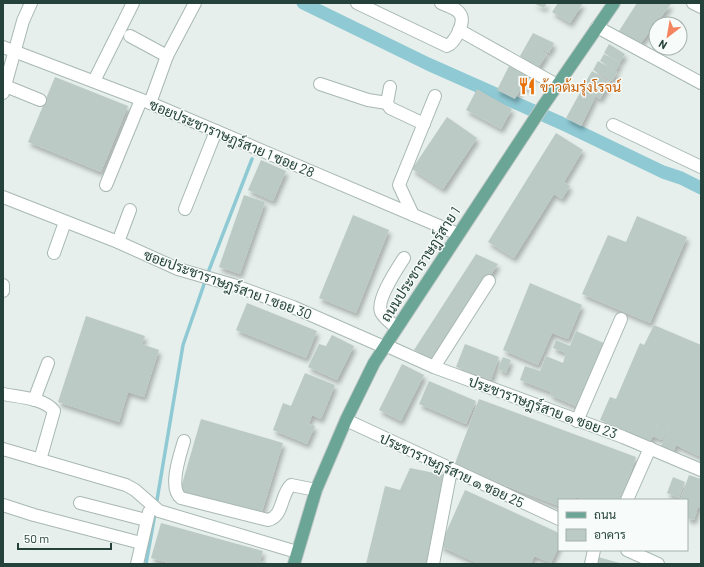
<svg xmlns="http://www.w3.org/2000/svg" width="704" height="567" font-family="Barlow,Sarabun,sans-serif">
<style>
.lines{fill:none;stroke-linecap:round;stroke-linejoin:round}
.stream{stroke:#8ec9d4;stroke-width:3.5}
.canal{stroke:#8ec9d4;stroke-width:13}
.building{fill:#bbcac4;fill-rule:evenodd;filter:url(#shadow)}
.minor-casing{stroke:#a8b8b2;stroke-width:14}
.major-casing{stroke:#c2cac8;stroke-width:14}
.minor{stroke:#fff;stroke-width:12}
.major{stroke:#6aa596;stroke-width:12}
.labels{text-anchor:middle;dominant-baseline:central;stroke-width:3;stroke-linejoin:round;paint-order:stroke}
.food-label{font-size:14px;fill:#c56008;stroke:#f7fbf9;text-anchor:start}
.street-label{font-size:14px;fill:#24423a;stroke:#f7fbf9}
</style>
<defs>
<filter id="shadow"><feDropShadow dx="2.5" dy="4.5" stdDeviation="2" flood-color="#0004"/></filter>
</defs>
<rect width="100%" height="100%" fill="#e6efeb"/>
<g class="lines">
<g class="stream">
<path d="M156,506L183,345L209,270L252,159"/>
<path d="M146,564L155,514"/>
</g>
<path class="canal" d="M303,3L428,64L561,123L663,172L681,178L701,188"/>
</g>
<g class="building">
<path d="M533,3H547L544,8Z"/>
<path d="M558,3H583L570,23L552,12Z"/>
<path d="M637,3L671,4L640,44L617,34Z"/>
<path d="M533,33L554,43L549,53L531,44L547,54L538,68L520,56Z"/>
<path d="M609,44L625,54L620,62L604,53Z"/>
<path d="M604,54L620,63L616,70L600,61Z"/>
<path d="M598,61L617,72L612,81L593,70Z"/>
<path d="M511,62L534,74L527,89L522,86L515,99L497,90Z"/>
<path d="M592,71L610,82L600,99L582,88Z"/>
<path d="M55,77L128,106L101,172L28,142Z"/>
<path d="M477,89L512,109L501,129L466,110Z"/>
<path d="M582,89L595,97L581,126L566,118Z"/>
<path d="M447,117L477,138L443,189L412,169Z"/>
<path d="M556,133L583,150L564,182L570,186L562,199L554,194L514,258L488,242Z"/>
<path d="M261,160L286,171L273,201L248,190Z"/>
<path d="M244,195L265,202L240,274L219,267Z"/>
<path d="M353,215L389,230L356,313L319,298Z"/>
<path d="M637,216L687,237L650,323L582,294L608,235L626,242Z"/>
<path d="M476,254L498,264L434,359L414,350Z"/>
<path d="M530,283L582,305L568,339L552,333L538,365L503,350Z"/>
<path d="M247,303L317,331L306,358L236,330Z"/>
<path d="M86,316L145,336L142,344L159,350L144,397L128,392L119,422L58,402Z"/>
<path d="M654,325L701,345V457L676,445L673,452L661,446L671,423L662,440L653,436L649,443L635,437L641,423L635,435L600,420L610,397L616,399L640,343L644,345ZM635,414L658,424L654,432L657,424Z"/>
<path d="M576,331L606,344L580,408L550,395L551,392L520,380L525,366L540,371L546,356L563,363L566,353L553,348L556,340L570,346Z"/>
<path d="M332,335L354,346L337,380L308,367L319,344L326,346Z"/>
<path d="M465,344L499,357L491,380L456,367Z"/>
<path d="M503,357L511,360L506,373L498,369Z"/>
<path d="M402,364L424,375L401,421L379,410Z"/>
<path d="M305,373L335,385L321,419L312,415L309,424L315,426L307,444L273,430L283,403L291,406Z"/>
<path d="M429,381L476,401L466,424L419,404Z"/>
<path d="M479,399L636,457L621,500H583L576,497L575,500H559V506L454,466Z"/>
<path d="M201,419L283,443L261,515L180,491Z"/>
<path d="M410,468L449,476L426,564H366L385,486L400,490Z"/>
<path d="M689,475L701,479V508L698,507L694,520L687,518V500H680Z"/>
<path d="M673,477L685,482L679,498L667,493Z"/>
<path d="M465,490L559,533V546L551,563L534,556L531,564H479L440,546Z"/>
<path d="M161,523L263,551L260,561L271,564H172L151,558Z"/>
<path d="M598,557L623,564H596Z"/>
</g>
<g class="lines">
<g class="minor-casing">
<g id="minor">
<path d="M357,3L447,46C455,43 466,21 460,14C457,8 447,6 441,3"/>
<path d="M693,3L701,7"/>
<path d="M597,27L701,83"/>
<path d="M459,30L557,85"/>
<path d="M130,36L167,56L150,103"/>
<path d="M3,47L150,103L458,234"/>
<path d="M167,56L195,3"/>
<path d="M94,81L133,3"/>
<path d="M320,84L368,100L387,103"/>
<path d="M3,85L40,100"/>
<path d="M390,87L387,103L390,108L424,124"/>
<path d="M3,93L23,21L31,3"/>
<path d="M613,125L701,167"/>
<path d="M106,185L141,100"/>
<path d="M3,197L118,242L178,269L233,285L293,307L384,347"/>
<path d="M185,209L216,131"/>
<path d="M413,215L399,185L435,96"/>
<path d="M118,242L130,210"/>
<path d="M54,253L65,222"/>
<path d="M3,285V291"/>
<path d="M397,328C391,323 384,318 381,312C376,300 397,269 404,258"/>
<path d="M385,345L434,367L623,437L701,470"/>
<path d="M434,367L489,281"/>
<path d="M3,394C18,397 44,398 54,411L40,460"/>
<path d="M34,400L48,363"/>
<path d="M346,420L559,519"/>
<path d="M577,421L621,319"/>
<path d="M184,441C180,455 168,488 181,498L268,520C284,516 280,495 291,485L316,490"/>
<path d="M3,449L126,485L135,490L159,511L297,552"/>
<path d="M627,500L650,448"/>
<path d="M80,503L146,520"/>
<path d="M3,505L34,515L141,543"/>
<path d="M627,550L658,564"/>
<path d="M137,564L149,512"/>
<path d="M433,564L451,470"/>
<path d="M591,564L594,550"/>
</g>
</g>
<g class="major-casing">
<path id="major" d="M294,564L316,490L346,420L374,363L543,106L614,3"/>
</g>
<use href="#minor" class="minor"/>
<use href="#major" class="major"/>
</g>
<defs>
<g id="restaurant-bare" transform="scale(1.38)"><path d="M-5-6h1v4h1v-4h1v4h1v-4h1v5L-1.5 .5V6h-2V.5L-5-1ZM5-6V6H3V1.5H1.5Q1.5-4 5-6Z" fill="#e8710a" stroke="#f7fbf9" stroke-width="2.5" paint-order="stroke"/></g>
</defs>
<g fill-rule="evenodd">
<use href="#restaurant-bare" x="527" y="86"/>
</g>
<g class="labels">
<g class="food-label">
<text x="540" y="86">ข้าวต้มรุ่งโรจน์</text>
</g>
<g class="street-label">
<text transform="translate(232 138) rotate(23)">ซอยประชาราษฎร์สาย 1 ซอย 28</text>
<text transform="translate(420 264) rotate(-57)">ถนนประชาราษฎร์สาย 1</text>
<text transform="translate(228 284) rotate(20)">ซอยประชาราษฎร์สาย 1 ซอย 30</text>
<text transform="translate(543 407) rotate(20)">ประชาราษฎร์สาย ๑ ซอย 23</text>
<text transform="translate(452 470) rotate(25)">ประชาราษฎร์สาย ๑ ซอย 25</text>
</g>
</g>
<rect width="704" height="567" fill="none" stroke="#24423a" stroke-width="8"/>
<rect x="558" y="499" width="130" height="52" fill="#f7fbf9" stroke="#a3b1ad"/>
<rect x="566" y="512" width="20" height="6" fill="#6aa596" stroke="#a3b1ad"/>
<text x="594" y="519" font-size="12" fill="#24423a">ถนน</text>
<rect x="566" y="529" width="20" height="12" fill="#bbcac4" stroke="#a3b1ad"/>
<text x="594" y="539" font-size="12" fill="#24423a">อาคาร</text>
<g transform="translate(668 36) rotate(211)"><circle r="19" fill="#f7fbf9" stroke="#a3b1ad"/>
<path d="M0-3L7 15L0 10L-7 15Z" fill="#f4845f"/>
<text y="-6" font-size="11" font-weight="bold" text-anchor="middle" fill="#24423a">N</text>
</g>
<path d="M18 543v6h93v-6" fill="none" stroke="#24423a" stroke-width="2"/>
<text x="24" y="543" font-size="12" fill="#24423a" stroke="#f7fbf9" stroke-width="3" paint-order="stroke">50 m</text>
</svg>
